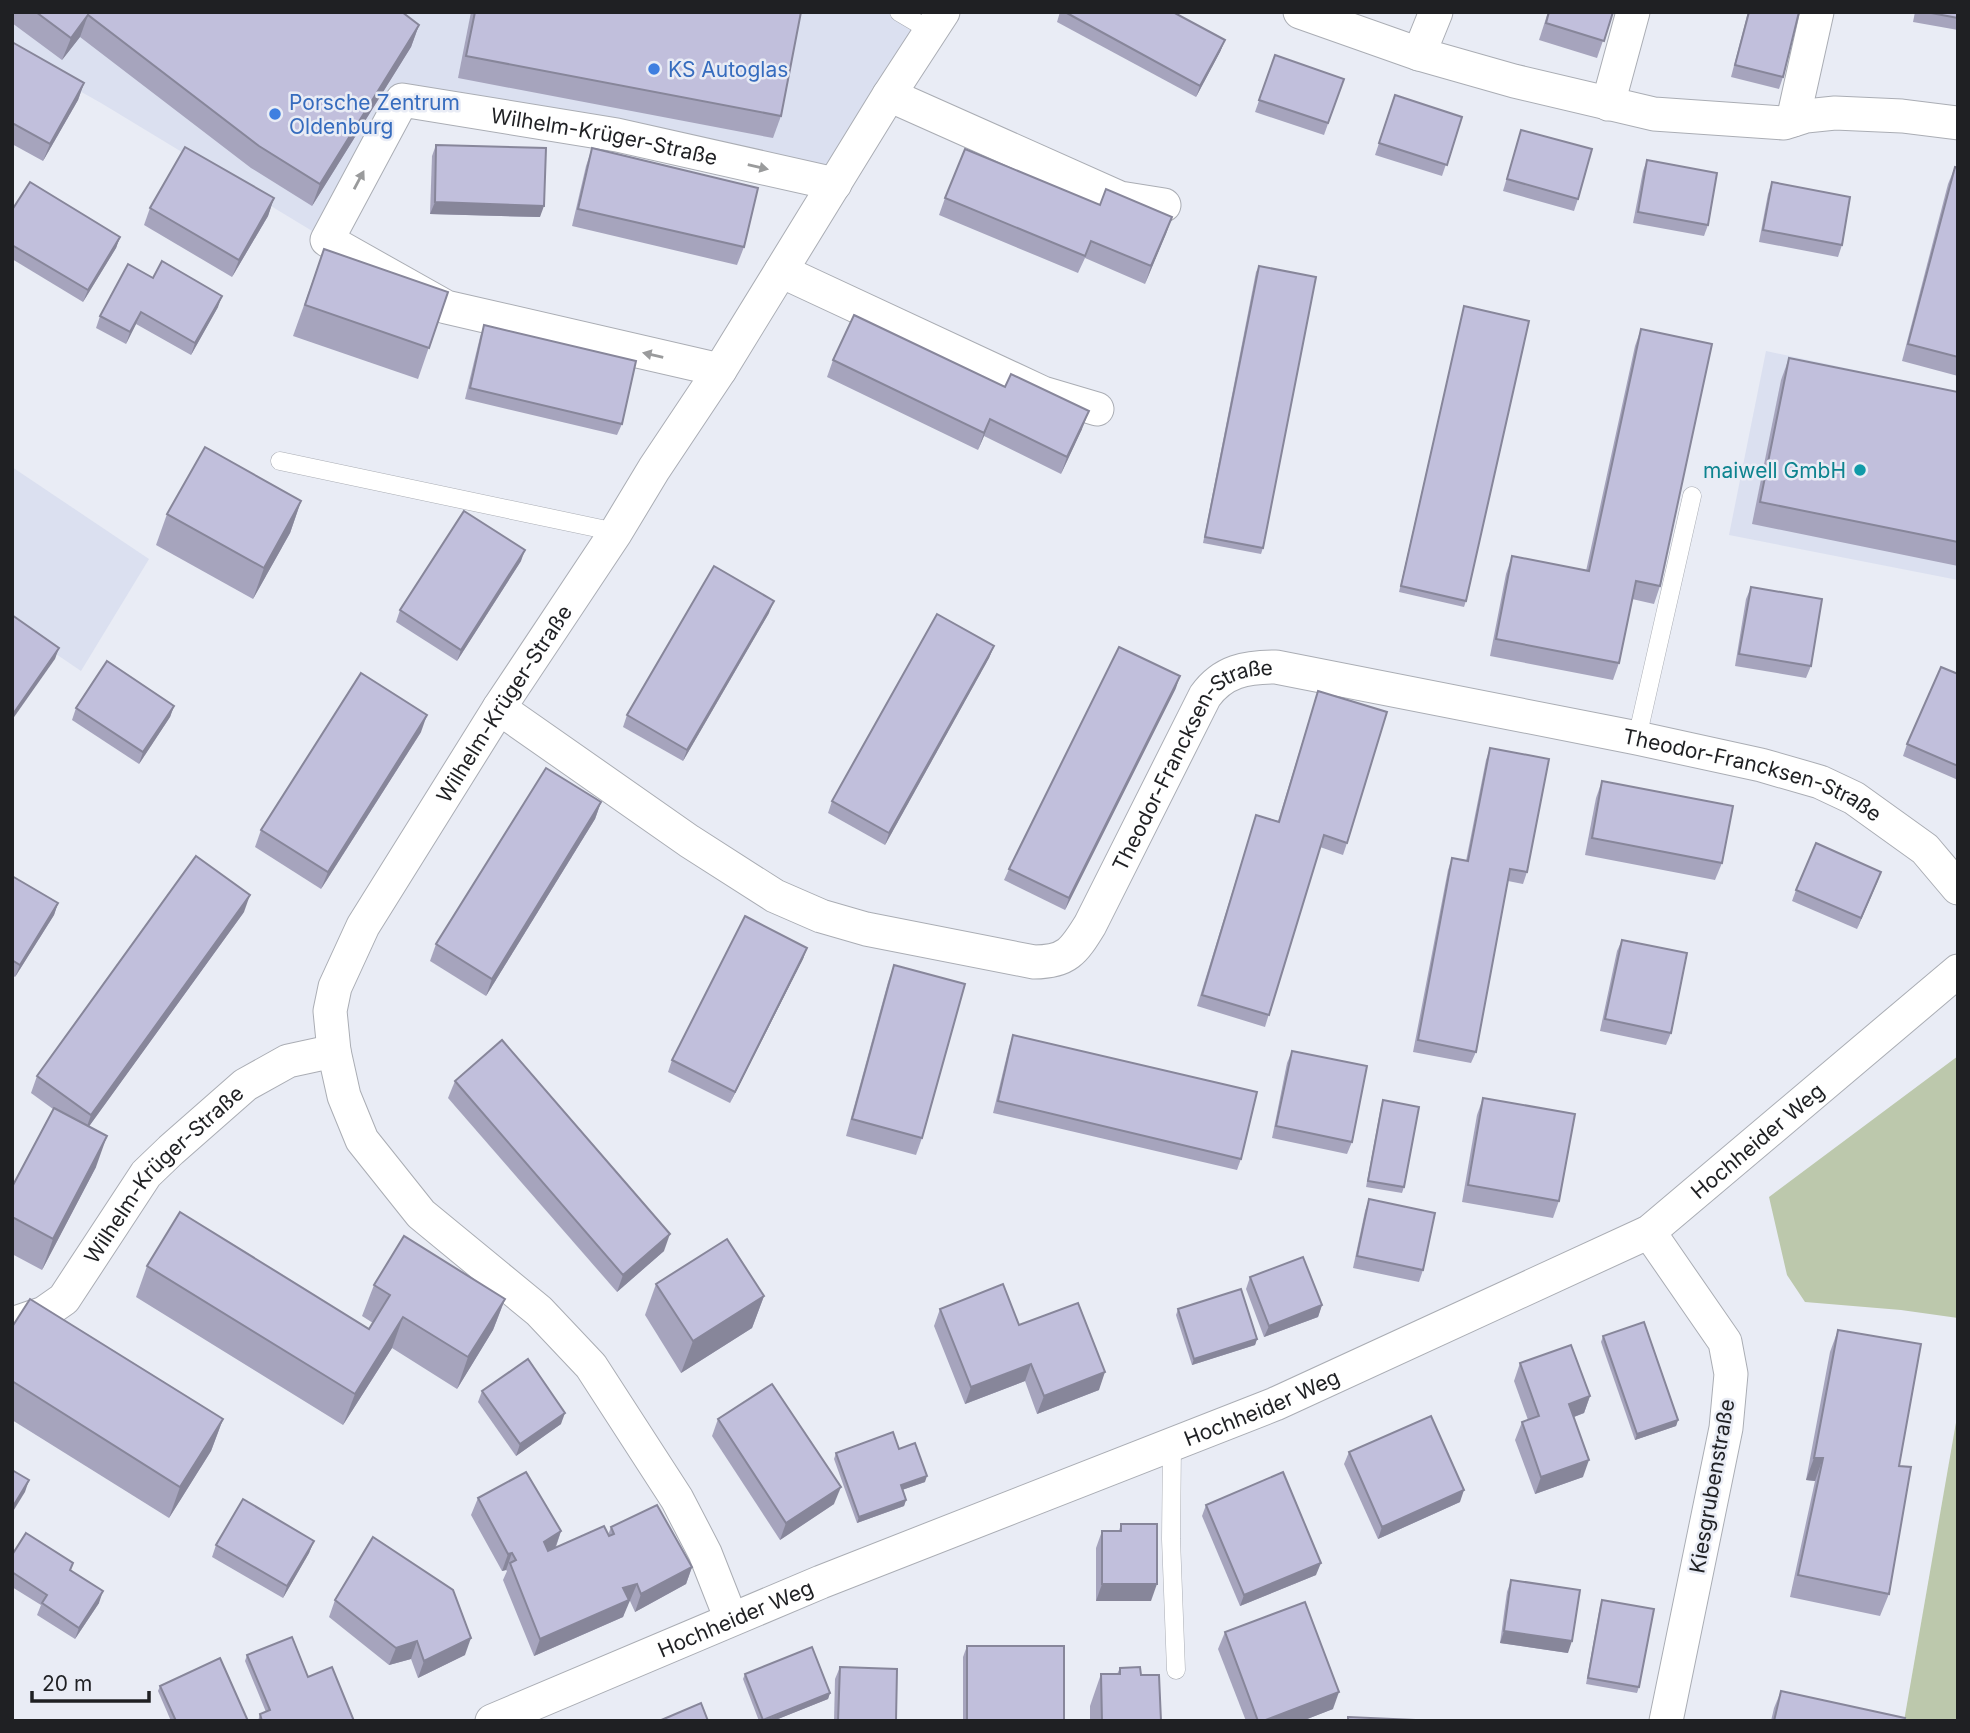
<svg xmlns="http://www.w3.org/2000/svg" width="1970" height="1733" font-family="Inter,sans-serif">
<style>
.built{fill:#dbe0f0}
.green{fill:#bcc8ac}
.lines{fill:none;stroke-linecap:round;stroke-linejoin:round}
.service-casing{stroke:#aaadb4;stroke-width:19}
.minor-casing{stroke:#aaadb4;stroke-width:35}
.service{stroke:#fff;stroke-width:18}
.minor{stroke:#fff;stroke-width:33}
.wall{fill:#a6a4bd}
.shaded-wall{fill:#87869a}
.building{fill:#c1bfdc;stroke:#87869a;stroke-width:2}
.oneway{fill:#9a9b9c}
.shop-dot{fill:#3f7fe0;stroke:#e9ecf5;stroke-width:2.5}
.culture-dot{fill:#0f9aa8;stroke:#e9ecf5;stroke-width:2.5}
.labels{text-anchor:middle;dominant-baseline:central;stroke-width:5;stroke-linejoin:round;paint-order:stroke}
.shop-label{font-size:21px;fill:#366cbe;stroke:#e9ecf5;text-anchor:start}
.street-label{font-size:21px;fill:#1f2023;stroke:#e9ecf5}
.culture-label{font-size:21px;fill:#0d838f;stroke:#e9ecf5;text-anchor:end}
</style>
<rect width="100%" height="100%" fill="#e9ecf5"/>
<g class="built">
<path d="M12,12H943L835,184L402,100L327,240L101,103L12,53Z"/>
<path d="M1766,351L1958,392V580L1729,535Z"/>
<path d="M12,467L149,559L81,671L12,624Z"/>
</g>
<g class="green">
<path d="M1958,1056V1318L1901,1310L1805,1302L1787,1275L1769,1197Z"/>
<path d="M1958,1411V1721H1904Z"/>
</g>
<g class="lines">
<g class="service-casing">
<g id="service">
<path d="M899,12L931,31"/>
<path d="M280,461L616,532"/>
<path d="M1637,738L1692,496"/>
<path d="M1172,1445L1171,1539L1176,1670"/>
</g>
</g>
<g class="minor-casing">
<g id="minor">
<path d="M1300,12L1419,54L1514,81L1654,114L1784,123L1806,116L1835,113L1902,116L1958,123"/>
<path d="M1419,54L1436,12"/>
<path d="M889,95L1120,198L1164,205"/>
<path d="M1608,104L1633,12"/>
<path d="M1793,120L1817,12"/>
<path d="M781,271L1043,393L1097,409"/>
<path id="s1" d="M720,370L446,307L327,240L402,100L617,135L835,184"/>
<path id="s2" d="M499,708L689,841L775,896L821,916L866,929L1034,962C1067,962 1074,951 1090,925L1205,696C1223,671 1246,667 1276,667L1637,738L1761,765L1820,782L1854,798L1925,849L1958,888"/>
<path d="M1649,1232L1725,1342L1731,1374L1726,1428L1666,1721"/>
<path id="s3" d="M12,1324L44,1313L64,1299L146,1174L171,1150L245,1085L288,1061L334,1051"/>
<path id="s4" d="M731,1619L705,1553L677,1499L591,1366L539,1311L421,1214L362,1140L344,1096L334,1051L330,1011L335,987L363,926L499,708L616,532L654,469L720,370L889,95L943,12"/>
<path id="s5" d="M492,1721L821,1582L1275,1404L1649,1232L1958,971"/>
</g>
</g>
<use href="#service" class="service"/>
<use href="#minor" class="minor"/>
</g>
<g class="wall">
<path d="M12,12H402L419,25L411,47L312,206L251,168L80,37L62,60L12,23Z"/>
<path d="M471,12H801L781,116L773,138L458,78Z"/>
<path d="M1060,12H1173L1225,40L1220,52L1196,97L1057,22Z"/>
<path d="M1548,12H1613L1597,58L1539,40Z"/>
<path d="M1748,12H1799L1783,77L1779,89L1731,77Z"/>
<path d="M1915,12H1958V30L1913,22Z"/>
<path d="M12,42L84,83L78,100L43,161L12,144Z"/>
<path d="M1275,55L1344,79L1324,135L1255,112Z"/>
<path d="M1395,95L1462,117L1442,176L1375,155Z"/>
<path d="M1521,130L1578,199L1574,211L1503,191Z"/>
<path d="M436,145L540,217L430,214L432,156Z"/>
<path d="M592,148L744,247L737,265L572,226L586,166Z"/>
<path d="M1647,160L1708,225L1704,236L1633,223L1643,171Z"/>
<path d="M1955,167L1958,168V376L1902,361L1948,184Z"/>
<path d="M1772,182L1842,245L1838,257L1759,242L1768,194Z"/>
<path d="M274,198L268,216L232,277L144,225L150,208Z"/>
<path d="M945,198L1100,205L1172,217L1145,284L1085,258L1078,273L939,215Z"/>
<path d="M12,210L120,237L116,248L83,302L12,259Z"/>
<path d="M324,249L448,292L418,379L293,336Z"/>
<path d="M1259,266L1263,548L1261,554L1203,543L1256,272Z"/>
<path d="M153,278L218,307L191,355L136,324L126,344L96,328L100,316Z"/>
<path d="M1464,306L1466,601L1464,607L1399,592Z"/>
<path d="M484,325L622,424L617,435L465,399L480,337Z"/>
<path d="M1641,329L1660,586L1654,604L1632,599L1619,663L1613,680L1490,656L1506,574L1512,556L1586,571L1635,346Z"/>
<path d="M1789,358L1958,392V566L1752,524L1781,380Z"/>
<path d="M833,360L1082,429L1061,474L984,436L978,450L827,377Z"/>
<path d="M301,501L290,533L253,599L156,545L167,514Z"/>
<path d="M521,561L457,661L396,622L400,610Z"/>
<path d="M1751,587L1811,666L1806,678L1735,666L1746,599Z"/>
<path d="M769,613L683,761L623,727L627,715Z"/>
<path d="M994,646L989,658L885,845L828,813L832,801Z"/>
<path d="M1958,674V780L1903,756L1907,744Z"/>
<path d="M1176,688L1065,910L1004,880L1009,869Z"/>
<path d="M1318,691L1347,843L1343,855L1320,847L1265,1027L1197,1006L1256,815L1278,821Z"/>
<path d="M174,706L170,717L139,764L72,720L76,708Z"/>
<path d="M421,732L321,889L255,847L261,830Z"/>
<path d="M1490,748L1527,872L1523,884L1508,881L1476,1052L1471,1063L1413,1052L1448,870L1452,858L1466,861L1486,760Z"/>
<path d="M1602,781L1722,863L1715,880L1585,855L1596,798Z"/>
<path d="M601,802L595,819L486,996L430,961L436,944Z"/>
<path d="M1881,872L1857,929L1792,901L1796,890Z"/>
<path d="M12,876L58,903L54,915L15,977L12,975Z"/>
<path d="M244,912L89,1126L96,1167L42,1270L12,1254V1187L53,1109L31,1093L37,1076Z"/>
<path d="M1622,940L1671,1033L1666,1045L1600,1031L1617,951Z"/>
<path d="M807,948L803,959L730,1103L668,1072L672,1060Z"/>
<path d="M894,965L922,1138L916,1155L846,1136L888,982Z"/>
<path d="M1013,1035L1241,1159L1237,1170L993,1113L1009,1047Z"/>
<path d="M1292,1051L1352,1142L1347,1154L1272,1138L1287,1063Z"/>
<path d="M455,1081L664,1251L617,1292L448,1098Z"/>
<path d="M1483,1098L1559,1201L1553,1218L1462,1202L1477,1115Z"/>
<path d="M1383,1100L1404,1187L1402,1193L1366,1187L1381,1106Z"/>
<path d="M1369,1199L1423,1270L1419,1282L1353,1268L1365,1211Z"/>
<path d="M147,1266L369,1329L373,1323L362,1316L374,1285L505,1299L493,1330L457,1389L392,1348L343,1425L136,1297Z"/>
<path d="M1250,1277L1322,1305L1318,1317L1264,1337L1246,1289Z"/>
<path d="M656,1284L764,1296L752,1328L681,1373L645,1315Z"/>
<path d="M940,1309L1019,1325L1099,1390L1037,1414L1025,1381L965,1404L934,1326Z"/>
<path d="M1178,1309L1257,1339L1255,1345L1192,1365L1176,1315Z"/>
<path d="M12,1327L223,1419L211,1451L169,1518L12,1420Z"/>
<path d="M1838,1330L1899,1466L1889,1594L1880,1616L1790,1597L1815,1481L1806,1480L1830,1352Z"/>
<path d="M1603,1336L1678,1420L1676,1426L1635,1440L1601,1342Z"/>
<path d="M1520,1363L1590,1396L1584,1413L1574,1417L1583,1477L1535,1494L1515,1440L1522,1422L1528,1420L1514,1381Z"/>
<path d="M482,1391L561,1424L516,1456L478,1402Z"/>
<path d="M718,1419L834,1504L780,1540L712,1436Z"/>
<path d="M899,1449L925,1482L902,1490L906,1500L904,1506L857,1523L834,1459L836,1453Z"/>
<path d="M1349,1452L1460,1502L1378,1539L1344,1464Z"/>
<path d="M478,1498L561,1531L556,1547L608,1535L611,1527L692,1567L686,1584L635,1612L630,1601H628L623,1617L534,1656L503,1580L507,1571L506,1570L502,1571L471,1515Z"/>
<path d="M1206,1505L1316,1575L1240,1606L1202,1516Z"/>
<path d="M1121,1524L1151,1601H1096V1548L1102,1531H1119Z"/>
<path d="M314,1541L309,1553L283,1598L212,1557L216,1545Z"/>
<path d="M12,1555L70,1570L99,1603L75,1639L37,1615L41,1605L12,1587Z"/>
<path d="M1511,1580L1568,1653L1500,1643L1507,1592Z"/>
<path d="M335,1600L465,1655L418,1678L411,1659L389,1665L329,1617Z"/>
<path d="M1602,1600L1639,1687L1637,1693L1586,1684L1600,1606Z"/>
<path d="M1225,1632L1333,1709L1302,1721H1246L1218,1649Z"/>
<path d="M967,1646L1064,1721H963V1657Z"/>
<path d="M247,1655L308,1677L354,1721H258L260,1714L266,1712L245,1661Z"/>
<path d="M840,1667L896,1721H834L835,1679Z"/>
<path d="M1120,1668L1141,1675L1161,1721H1090V1706L1101,1674H1117Z"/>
<path d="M745,1674L830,1693L828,1699L773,1721H759L743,1679Z"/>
<path d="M160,1686L248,1721H171L158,1691Z"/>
<path d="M1781,1691L1904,1721H1771L1774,1708Z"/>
</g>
<g class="shaded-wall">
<path d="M88,15L80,37L62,60L71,38Z"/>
<path d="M419,25L411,47L312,206L320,184Z"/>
<path d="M1225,40L1220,52L1196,97L1200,86Z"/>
<path d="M84,83L78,100L43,161L50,144Z"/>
<path d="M274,198L268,216L232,277L239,260Z"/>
<path d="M435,202L544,206L540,217L430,214Z"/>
<path d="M1172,217L1166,234L1145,284L1151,266Z"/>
<path d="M120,237L116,248L83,302L88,290Z"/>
<path d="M222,296L218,307L191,355L195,343Z"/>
<path d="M141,312L136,324L126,344L130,332Z"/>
<path d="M1089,411L1082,429L1061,474L1067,457Z"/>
<path d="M990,419L984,436L978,450L984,433Z"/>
<path d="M301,501L290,533L253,599L264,568Z"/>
<path d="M525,550L521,561L457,661L461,650Z"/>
<path d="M774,601L769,613L683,761L687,750Z"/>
<path d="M994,646L989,658L885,845L889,833Z"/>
<path d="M59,648L55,659L12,720L13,714Z"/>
<path d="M1180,676L1176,688L1065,910L1069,898Z"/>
<path d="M174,706L170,717L139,764L143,752Z"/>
<path d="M427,715L421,732L321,889L328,872Z"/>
<path d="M601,802L595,819L486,996L492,979Z"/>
<path d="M1881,872L1877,883L1857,929L1861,918Z"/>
<path d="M250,895L244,912L85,1132L91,1115Z"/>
<path d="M58,903L54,915L15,977L20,965Z"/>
<path d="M807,948L803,959L730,1103L735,1092Z"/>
<path d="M107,1136L96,1167L42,1270L53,1239Z"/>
<path d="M670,1234L664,1251L617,1292L623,1275Z"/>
<path d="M764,1296L752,1328L681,1373L693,1341Z"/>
<path d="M505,1299L493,1330L457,1389L468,1357Z"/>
<path d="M1322,1305L1318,1317L1264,1337L1269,1326Z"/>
<path d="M403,1317L392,1348L343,1425L355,1394Z"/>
<path d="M1257,1339L1255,1345L1192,1365L1194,1359Z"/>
<path d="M1031,1364L1025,1381L965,1404L971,1387Z"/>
<path d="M1105,1372L1099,1390L1037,1414L1044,1396Z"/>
<path d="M1590,1396L1584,1413L1563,1421L1569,1404Z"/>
<path d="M565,1413L561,1424L516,1456L520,1444Z"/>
<path d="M223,1419L211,1451L169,1518L180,1487Z"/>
<path d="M1678,1420L1676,1426L1635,1440L1637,1434Z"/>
<path d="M1814,1458H1823L1815,1481L1806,1480Z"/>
<path d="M1589,1460L1583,1477L1535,1494L1541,1477Z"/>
<path d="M927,1476L925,1482L899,1491L901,1485Z"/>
<path d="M29,1480L25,1492L12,1513V1508Z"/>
<path d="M841,1487L834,1504L780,1540L786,1523Z"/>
<path d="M1464,1490L1460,1502L1378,1539L1382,1527Z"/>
<path d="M906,1500L904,1506L857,1523L859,1517Z"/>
<path d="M561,1531L555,1548L537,1559L544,1542Z"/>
<path d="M314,1541L309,1553L283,1598L287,1586Z"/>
<path d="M512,1553L506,1570L502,1571L508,1554Z"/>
<path d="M1321,1563L1316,1575L1240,1606L1244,1595Z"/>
<path d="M692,1567L686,1584L635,1612L641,1594Z"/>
<path d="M637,1584L623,1617L534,1656L540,1639L623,1588Z"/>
<path d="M1102,1584H1157L1151,1601H1096Z"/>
<path d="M103,1591L99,1603L75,1639L79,1628Z"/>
<path d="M1504,1631L1572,1641L1568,1653L1500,1643Z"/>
<path d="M471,1638L465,1655L418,1678L424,1661Z"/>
<path d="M417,1641L411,1659L389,1665L396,1648Z"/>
<path d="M1339,1692L1333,1709L1302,1721H1263Z"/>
<path d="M830,1693L828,1699L773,1721H763Z"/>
</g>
<g class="building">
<path d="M36,12H402L419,25L320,184L259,146L88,15L71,38Z"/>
<path d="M475,12H801L781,116L466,56Z"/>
<path d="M1065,12H1173L1225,40L1200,86Z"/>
<path d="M1549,12H1613L1604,41L1546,23Z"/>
<path d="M1749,12H1799L1783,77L1735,65Z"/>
<path d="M1926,12H1958V18Z"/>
<path d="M12,42L84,83L50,144L12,123Z"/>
<path d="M1275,55L1344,79L1328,123L1259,100Z"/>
<path d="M1395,95L1462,117L1447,165L1379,143Z"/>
<path d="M1521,130L1592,149L1578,199L1507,179Z"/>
<path d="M436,145L546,148L544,206L435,202Z"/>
<path d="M185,147L274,198L239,260L150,208Z"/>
<path d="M592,148L758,188L744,247L578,209Z"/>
<path d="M965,149L1100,205L1106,189L1172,217L1151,266L1091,241L1085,256L945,198Z"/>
<path d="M1647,160L1717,173L1708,225L1638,212Z"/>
<path d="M1955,167L1958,168V357L1908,344Z"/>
<path d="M30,182L120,237L88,290L12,245V210Z"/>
<path d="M1772,182L1850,197L1842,245L1763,230Z"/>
<path d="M324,249L448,292L429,348L305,305Z"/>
<path d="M162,261L222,296L195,343L141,312L130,332L100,316L128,264L153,278Z"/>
<path d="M1259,266L1316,277L1263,548L1205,537Z"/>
<path d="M1464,306L1529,321L1466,601L1401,586Z"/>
<path d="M854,315L1005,387L1011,374L1089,411L1067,457L990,419L984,433L833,360Z"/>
<path d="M484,325L636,361L622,424L470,388Z"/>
<path d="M1641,329L1712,344L1660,586L1636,581L1619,663L1496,639L1512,556L1589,571Z"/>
<path d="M1789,358L1958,392V542L1760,502Z"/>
<path d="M205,447L301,501L264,568L167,514Z"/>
<path d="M464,511L525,550L461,650L400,610Z"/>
<path d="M714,566L774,601L687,750L627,715Z"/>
<path d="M1751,587L1822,599L1811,666L1739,654Z"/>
<path d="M937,614L994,646L889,833L832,801Z"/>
<path d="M12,615L59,648L13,714L12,713Z"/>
<path d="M1119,647L1180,676L1069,898L1009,869Z"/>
<path d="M107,661L174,706L143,752L76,708Z"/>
<path d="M1941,667L1958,674V766L1907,744Z"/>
<path d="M361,673L427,715L328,872L261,830Z"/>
<path d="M1318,691L1387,712L1347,843L1324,835L1269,1015L1202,995L1256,815L1279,822Z"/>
<path d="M1490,748L1549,759L1527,872L1510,869L1476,1052L1418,1040L1452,858L1468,861Z"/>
<path d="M546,768L601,802L492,979L436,944Z"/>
<path d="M1602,781L1733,806L1722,863L1592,838Z"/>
<path d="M1816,843L1881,872L1861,918L1796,890Z"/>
<path d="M196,856L250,895L91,1115L37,1076Z"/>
<path d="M12,876L58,903L20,965L12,960Z"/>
<path d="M745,916L807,948L735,1092L672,1060Z"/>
<path d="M1622,940L1687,953L1671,1033L1605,1019Z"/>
<path d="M894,965L965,984L922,1138L852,1119Z"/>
<path d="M1013,1035L1257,1092L1241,1159L998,1101Z"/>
<path d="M502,1040L670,1234L623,1275L455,1081Z"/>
<path d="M1292,1051L1367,1066L1352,1142L1276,1126Z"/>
<path d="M1483,1098L1575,1114L1559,1201L1468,1185Z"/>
<path d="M1383,1100L1419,1107L1404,1187L1368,1181Z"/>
<path d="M54,1108L107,1136L53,1239L12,1217V1187Z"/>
<path d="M1369,1199L1435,1213L1423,1270L1357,1256Z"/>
<path d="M180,1212L369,1329L390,1295L374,1285L404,1236L505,1299L468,1357L403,1317L355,1394L147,1266Z"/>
<path d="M727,1239L764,1296L693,1341L656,1284Z"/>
<path d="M1303,1257L1322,1305L1269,1326L1250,1277Z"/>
<path d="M1003,1284L1019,1325L1078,1303L1105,1372L1044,1396L1031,1364L971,1387L940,1309Z"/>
<path d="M1241,1289L1257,1339L1194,1359L1178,1309Z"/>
<path d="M30,1299L223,1419L180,1487L12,1381V1327Z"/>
<path d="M1644,1322L1678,1420L1637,1434L1603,1336Z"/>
<path d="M1838,1330L1921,1344L1899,1466L1911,1467L1889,1594L1798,1575L1823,1458H1814Z"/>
<path d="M1571,1345L1590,1396L1569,1404L1589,1460L1541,1477L1522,1422L1539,1416L1520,1363Z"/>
<path d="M528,1359L565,1413L520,1444L482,1391Z"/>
<path d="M772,1384L841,1487L786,1523L718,1419Z"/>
<path d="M1431,1416L1464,1490L1382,1527L1349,1452Z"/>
<path d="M893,1432L899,1449L915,1443L927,1476L901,1485L906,1500L859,1517L836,1453Z"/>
<path d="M12,1470L29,1480L12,1508Z"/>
<path d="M526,1472L561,1531L544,1542L548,1551L604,1526L609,1536L614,1534L611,1527L657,1505L692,1567L641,1594L637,1584L623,1588L629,1600L540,1639L510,1563L516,1560L512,1553L508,1554L478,1498Z"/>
<path d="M1283,1472L1321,1563L1244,1595L1206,1505Z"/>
<path d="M243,1499L314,1541L287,1586L216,1545Z"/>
<path d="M1121,1524H1157V1584H1102V1531H1121Z"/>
<path d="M26,1533L73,1563L70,1570L103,1591L79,1628L42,1603L47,1595L12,1572V1555Z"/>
<path d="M373,1537L453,1590L471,1638L424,1661L417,1641L396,1648L335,1600Z"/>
<path d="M1511,1580L1580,1590L1572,1641L1504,1631Z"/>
<path d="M1602,1600L1654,1609L1639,1687L1588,1678Z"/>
<path d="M1305,1602L1339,1692L1263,1721H1258L1225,1632Z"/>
<path d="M292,1637L308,1677L332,1667L354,1721H262L260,1714L270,1710L247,1655Z"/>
<rect x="967" y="1646" width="97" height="75"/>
<path d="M812,1647L830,1693L763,1720L745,1674Z"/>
<path d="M220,1658L248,1721H176L160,1686Z"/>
<path d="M840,1667L897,1669L896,1721H838Z"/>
<path d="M1140,1667L1141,1675H1159L1161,1721H1102L1101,1674H1120V1668Z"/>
<path d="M1781,1691L1905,1718L1904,1721H1774Z"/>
<path d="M701,1703L708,1721H659Z"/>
<path d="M1348,1717L1438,1721H1348Z"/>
</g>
<defs><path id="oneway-solid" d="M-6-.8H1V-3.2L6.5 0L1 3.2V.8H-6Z" transform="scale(1.75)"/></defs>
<g class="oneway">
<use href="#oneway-solid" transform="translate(758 167) rotate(13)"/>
<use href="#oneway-solid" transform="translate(359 180) rotate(-62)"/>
<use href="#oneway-solid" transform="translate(653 355) rotate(-167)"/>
</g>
<g class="shop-dot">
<circle cx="654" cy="69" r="7"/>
<circle cx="275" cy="114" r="7"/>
</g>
<circle class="culture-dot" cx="1860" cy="470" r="7"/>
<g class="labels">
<g class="shop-label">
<text x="668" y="69">KS Autoglas</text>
<text x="289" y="102">Porsche Zentrum<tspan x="289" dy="24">Oldenburg</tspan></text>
</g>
<g class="street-label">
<text stroke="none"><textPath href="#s1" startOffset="782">Wilhelm-Krüger-Straße</textPath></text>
<text stroke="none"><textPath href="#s4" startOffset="1102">Wilhelm-Krüger-Straße</textPath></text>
<text stroke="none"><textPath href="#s2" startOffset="872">Theodor-Francksen-Straße</textPath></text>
<text stroke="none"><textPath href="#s2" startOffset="1500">Theodor-Francksen-Straße</textPath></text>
<text stroke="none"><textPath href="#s5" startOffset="1398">Hochheider Weg</textPath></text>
<text stroke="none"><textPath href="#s3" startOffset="219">Wilhelm-Krüger-Straße</textPath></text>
<text stroke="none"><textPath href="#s5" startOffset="831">Hochheider Weg</textPath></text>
<text transform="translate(1712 1486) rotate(-80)">Kiesgrubenstraße</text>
<text stroke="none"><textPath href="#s5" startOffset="264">Hochheider Weg</textPath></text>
</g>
<g class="culture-label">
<text x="1846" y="470">maiwell GmbH</text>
</g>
</g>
<rect width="1970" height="1733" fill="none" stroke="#1f2023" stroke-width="28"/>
<path d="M32 1691v10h117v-10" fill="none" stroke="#1f2023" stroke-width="3.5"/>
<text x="42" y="1691" font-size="21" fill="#1f2023" stroke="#e9ecf5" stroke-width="5" paint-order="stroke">20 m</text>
</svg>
